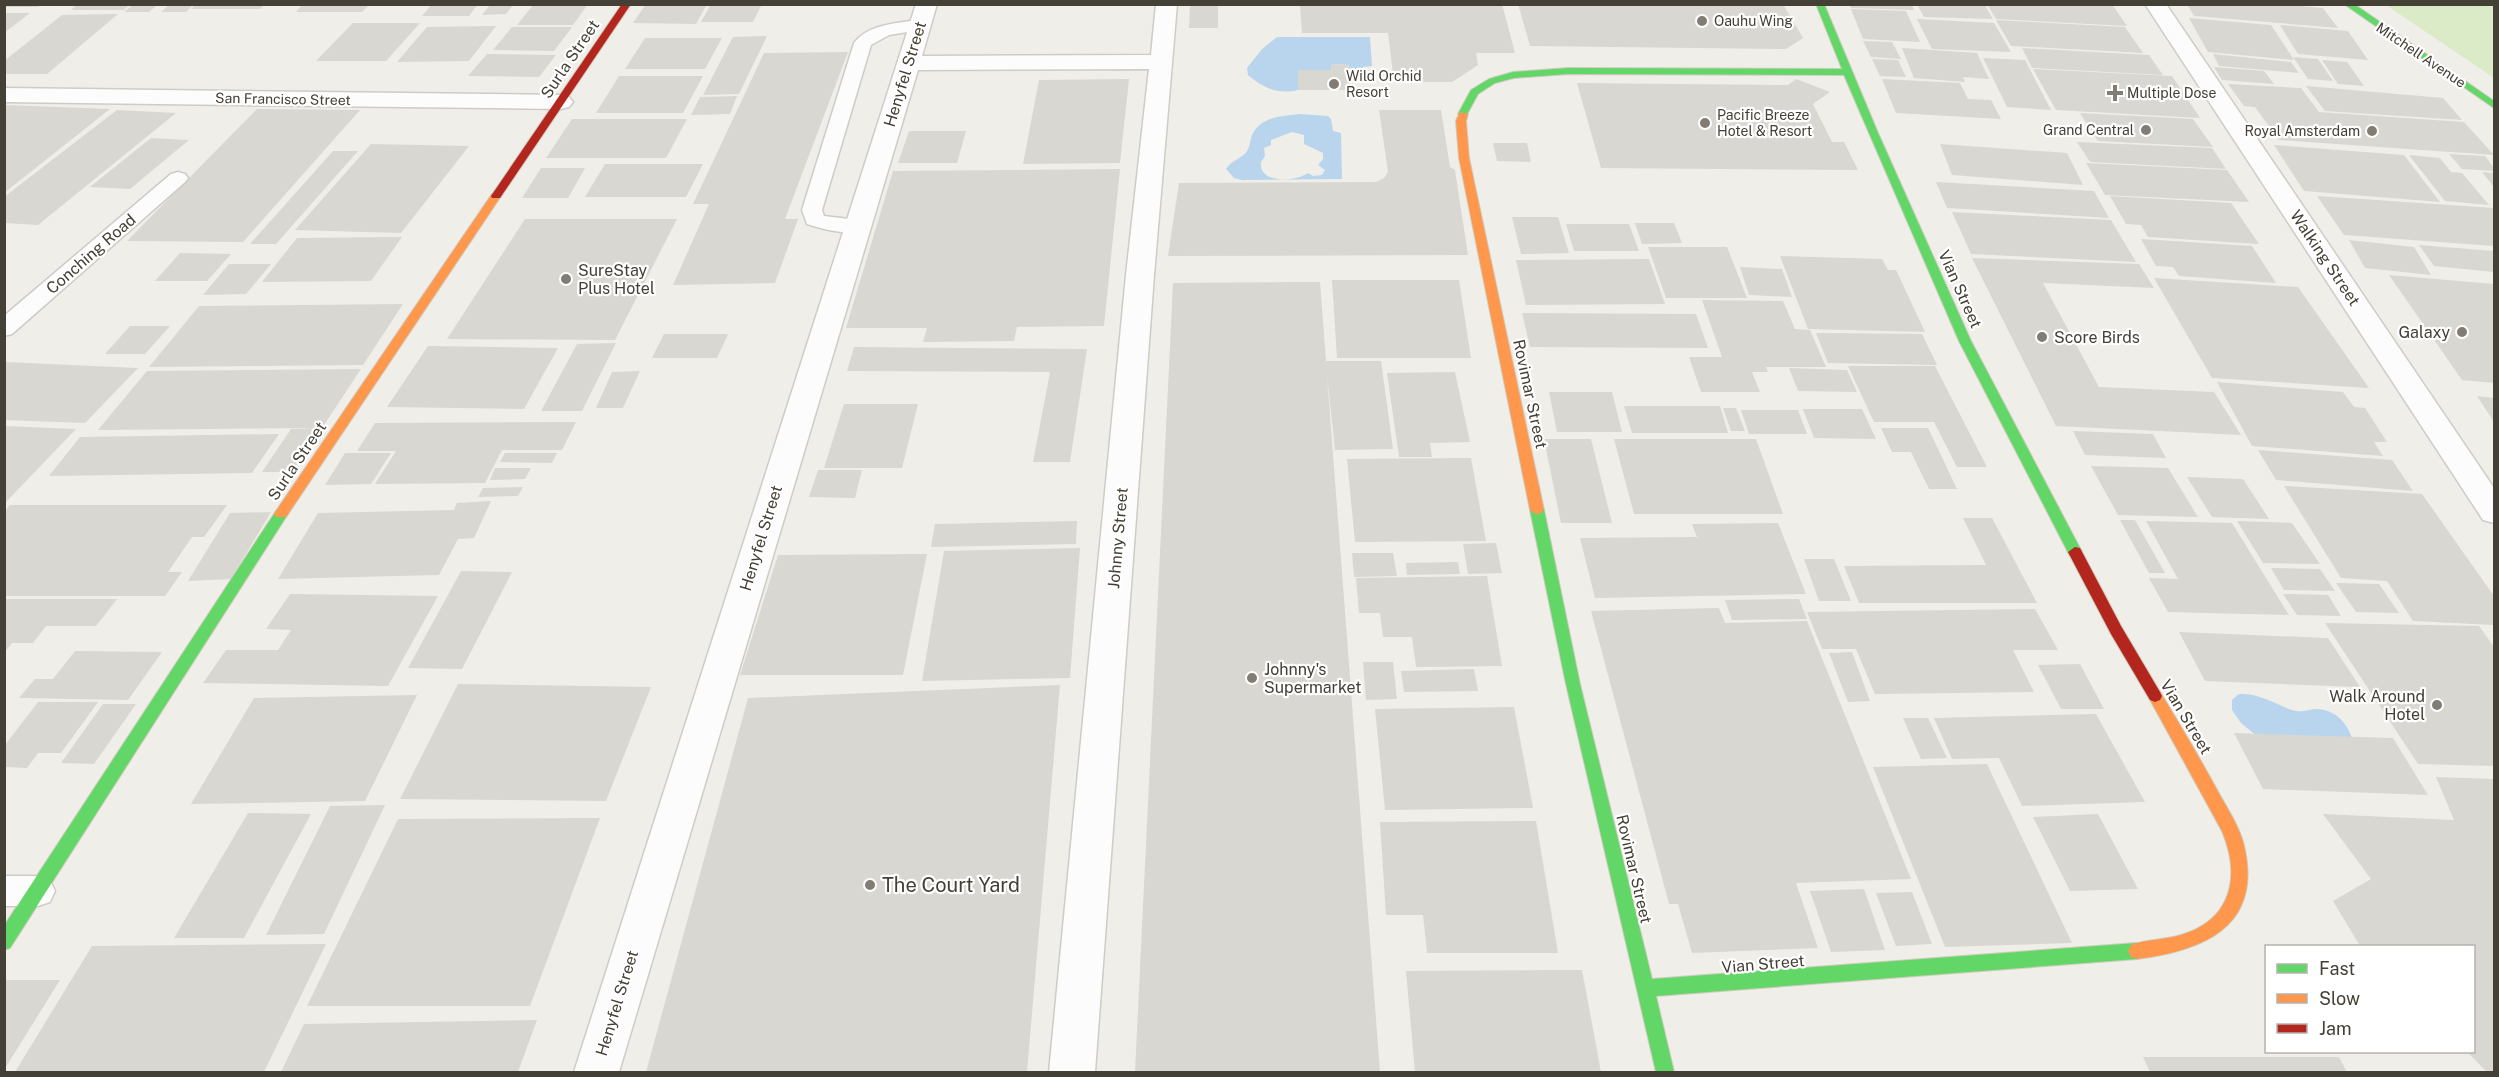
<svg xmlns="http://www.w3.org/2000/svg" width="2499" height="1077" font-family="'Public Sans',sans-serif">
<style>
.green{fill:#dbebc8}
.water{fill:#b9d5ee;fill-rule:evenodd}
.building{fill:#d9d7d1}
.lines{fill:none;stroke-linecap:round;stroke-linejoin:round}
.lane-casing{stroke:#ceccc6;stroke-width:3}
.street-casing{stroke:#ceccc6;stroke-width:3}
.fast-casing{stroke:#cfccbf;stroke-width:2}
.slow-casing{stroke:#cfccbf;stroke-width:2}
.jam-casing{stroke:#cfccbf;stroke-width:2}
.lane{fill:#fdfcfc;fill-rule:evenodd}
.street{fill:#fdfcfc;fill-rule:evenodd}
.fast{fill:#63d668;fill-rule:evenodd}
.slow{fill:#ff974d;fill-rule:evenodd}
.jam{fill:#b3261e;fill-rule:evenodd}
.poi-dot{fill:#817d74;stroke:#fff;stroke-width:2}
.labels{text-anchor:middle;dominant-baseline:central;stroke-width:4.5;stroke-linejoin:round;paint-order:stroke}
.far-poi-label{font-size:14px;fill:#454035;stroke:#fff;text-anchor:start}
.far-street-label{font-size:14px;fill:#454035;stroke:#fff}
.street-label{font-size:16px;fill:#454035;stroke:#fff}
.poi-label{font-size:16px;fill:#454035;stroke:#fff;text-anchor:start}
.near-poi-label{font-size:20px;fill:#454035;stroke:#fff;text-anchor:start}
</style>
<rect width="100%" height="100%" fill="#f0eee8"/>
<path class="green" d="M2386,5H2494V78Z"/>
<g class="water">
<path d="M1277,37H1370L1372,66L1363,67V70H1349V65L1332,64L1331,70H1298V90C1278,95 1263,88 1248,75L1247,68L1262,49Z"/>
<path d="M1300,114L1328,116L1331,119L1333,131L1341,133L1342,179L1242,180L1234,178L1226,169C1231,160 1242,159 1247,151C1251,145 1250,138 1253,133C1262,116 1284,116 1300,114ZM1292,132L1304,135V144L1323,153V159L1318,165L1325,170L1322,175L1313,176L1308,173C1296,182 1258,184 1261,162L1265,156L1264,148L1271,145V140Z"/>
<path d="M2239,694C2259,693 2273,703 2292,710C2301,713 2306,710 2314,709C2335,708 2349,724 2353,742L2258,737L2241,723L2232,710V700Z"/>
</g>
<g class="building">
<path d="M4,4H42L38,7H4Z"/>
<path d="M78,4H130L124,10H71Z"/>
<path d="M134,4H158L149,12H124Z"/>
<path d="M170,4H194L186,12H161Z"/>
<path d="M196,4H265L260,9H191Z"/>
<path d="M303,4H370L362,12H296Z"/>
<path d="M432,4H478L469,16H422Z"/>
<path d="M534,4H588L573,25H517Z"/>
<path d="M646,4H707L696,24L633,23Z"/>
<path d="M711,4H762L753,22H701Z"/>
<path d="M1190,4H1218V28H1189Z"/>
<path d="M1300,4H1502L1515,53H1476L1478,65L1452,82H1394L1388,33H1302Z"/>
<path d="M1518,4H1783L1803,38L1786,49L1530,46Z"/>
<path d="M1849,4H1911L1914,10L1851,8Z"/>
<path d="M1917,4H1984L1993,19L1924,17Z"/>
<path d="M1987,4H2112L2127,26L1996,19Z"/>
<path d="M2187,4H2278L2323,8L2338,28L2194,16Z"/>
<path d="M490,5H513L506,14L482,15Z"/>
<path d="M1851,9L1906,11L1920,42L1863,39Z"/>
<path d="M4,13H30L4,33Z"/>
<path d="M118,14L47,74H4V61L62,15Z"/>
<path d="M2189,18L2271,25L2294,60L2208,52Z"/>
<path d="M1917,19L1994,23L2011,52L1932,49Z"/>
<path d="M1996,20L2125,27L2143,53L2011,46Z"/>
<path d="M353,23H420L386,61H316Z"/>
<path d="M2280,25L2348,31L2368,60L2298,54Z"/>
<path d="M496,26L469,61L397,62L427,27Z"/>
<path d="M512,27H572L554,51L493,50Z"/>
<path d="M767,36L739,94L703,95L733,37Z"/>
<path d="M645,38H722L705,69H625Z"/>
<path d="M1863,41L1892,42L1901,59L1871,57Z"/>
<path d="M1902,48L1977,53L1989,79L1963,77L1965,82L1914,78Z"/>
<path d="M2022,48L2149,55L2163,75L2032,68Z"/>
<path d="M848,52L785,219H798L775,283L673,285L709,204H693L764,53Z"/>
<path d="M487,54L556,55L539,77L468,76Z"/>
<path d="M2213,54L2291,62L2299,73L2219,66Z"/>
<path d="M2293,57L2318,59L2333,81L2308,79Z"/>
<path d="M1983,58L2025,60L2051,110L2007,107Z"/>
<path d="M1872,59L1898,60L1906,77L1880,76Z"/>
<path d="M2322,60L2347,62L2364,86L2338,84Z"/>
<path d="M1331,64L1349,65L1351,90H1298V70H1331Z"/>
<path d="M2214,67L2264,71L2274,84L2222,80Z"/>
<path d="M2033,69L2172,76L2200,118L2056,110Z"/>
<path d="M619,76H703L683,113H596Z"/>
<path d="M1129,79L1120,163L1023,164L1039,80Z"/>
<path d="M1796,79L1830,92L1813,104L1832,142H1844L1858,170L1601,168L1577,83L1788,85Z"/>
<path d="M1882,79L1960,83L1968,99L1991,100L2001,119L1896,113Z"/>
<path d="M2228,84L2301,88L2319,112L2464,122L2494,155L2279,140L2255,107L2244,106Z"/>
<path d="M2306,86L2443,98L2462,120L2325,111Z"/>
<path d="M737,96L730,114L691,115L700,97Z"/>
<path d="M4,105L110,109L4,193Z"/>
<path d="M257,109L360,110L243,242L127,241Z"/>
<path d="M117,110L176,113L38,225L4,223V197Z"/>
<path d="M1379,110H1441L1450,167L1455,170L1468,255L1168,256L1179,183L1376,182L1384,178L1388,172Z"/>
<path d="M2080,113L2193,119L2213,147L2098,141Z"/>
<path d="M572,119H687L666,158H546Z"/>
<path d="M909,131H966L957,163H898Z"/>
<path d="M151,138L189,140L130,189L90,187Z"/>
<path d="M2077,142L2212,148L2226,169L2090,162Z"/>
<path d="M1493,143H1527L1531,162L1497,161Z"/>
<path d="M371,144L469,146L401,233L295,230Z"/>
<path d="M1940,144L2067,153L2083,185L1952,175Z"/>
<path d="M2274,145L2404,155L2440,202L2304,191Z"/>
<path d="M333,151H358L276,244H250Z"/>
<path d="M2449,154L2485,156L2494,168V171L2462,169Z"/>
<path d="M2409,155L2440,158L2451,172L2462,173L2489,205L2445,201Z"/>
<path d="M2086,163L2227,170L2249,202L2105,195Z"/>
<path d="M605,164H703L686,197H585Z"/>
<path d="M541,168H585L568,198H522Z"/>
<path d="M1120,169L1104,326L1017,327L1014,341L923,342L927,328H846L893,171Z"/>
<path d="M2482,172L2494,173V186H2493Z"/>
<path d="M1936,182L2094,191L2109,218L1947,208Z"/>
<path d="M2110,196L2231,203L2259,244L2148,237L2141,225L2126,224Z"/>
<path d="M2317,196L2494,208V246L2344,235Z"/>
<path d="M1952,212L2111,220L2136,262L1971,254Z"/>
<path d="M1512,217H1558L1569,253L1521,254Z"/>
<path d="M525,219H677L615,340L447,339Z"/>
<path d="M1635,223H1674L1682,243L1642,244Z"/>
<path d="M1566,224H1629L1639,251H1574Z"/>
<path d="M402,237L371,281L262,282L297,238Z"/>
<path d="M2141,239L2252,246L2276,283L2179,276L2173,267L2156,266Z"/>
<path d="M2349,240L2414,247L2431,275L2365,268Z"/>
<path d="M2419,245L2494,251V272L2434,266Z"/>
<path d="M1648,247H1727L1747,298H1666Z"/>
<path d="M180,253L231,254L207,281H155Z"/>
<path d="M1780,256L1882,259L1888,270H1896L1925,332L1808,329Z"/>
<path d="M1972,258L2139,264L2154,288L2043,283L2099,387L2214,392L2241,435L2056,426Z"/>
<path d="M1649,259L1665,304L1526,305L1516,260Z"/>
<path d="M229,264H271L246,294L203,295Z"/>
<path d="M1740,267L1782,269L1792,297L1749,295Z"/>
<path d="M2389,275L2494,284V383L2462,380Z"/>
<path d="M2154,278L2298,287L2369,388L2212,378Z"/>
<path d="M1332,280H1459L1471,358H1337Z"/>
<path d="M1320,282L1326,361H1381L1393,449L1335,450L1327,375L1380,1072H1135L1173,283Z"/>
<path d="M1702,300L1783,301L1795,329L1810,330L1826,367H1766L1768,372H1752L1760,392H1701L1689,357H1722Z"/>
<path d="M403,304L363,365L149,367L199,306Z"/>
<path d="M1522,313L1696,314L1708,348L1530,347Z"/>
<path d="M130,326H170L145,354H105Z"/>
<path d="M1816,333L1922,334L1937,365L1828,363Z"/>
<path d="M664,334H728L717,358H652Z"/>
<path d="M616,343L582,411H541L577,344Z"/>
<path d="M428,346L558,348L524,409L387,407Z"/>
<path d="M854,347L1087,349L1070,462H1033L1050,372L847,371Z"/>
<path d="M4,362L138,368L85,423L4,420Z"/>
<path d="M1848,366H1935L1987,467H1957L1934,422H1874Z"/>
<path d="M1789,368L1847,370L1857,392L1798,391Z"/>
<path d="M361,369L322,428L98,430L147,371Z"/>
<path d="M640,371L623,408H596L612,372Z"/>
<path d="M1455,372L1470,442L1430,443L1432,457H1399L1387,373Z"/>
<path d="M2217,382L2343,392L2354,407L2365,408L2387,442H2374L2383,456L2252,446Z"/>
<path d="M1549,392H1612L1622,432H1557Z"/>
<path d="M2477,396L2494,398V422Z"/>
<path d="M844,404H918L902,468H824Z"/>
<path d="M1624,406H1720L1728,433H1632Z"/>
<path d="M1723,408H1736L1745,431H1731Z"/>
<path d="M1803,409H1862L1876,439L1814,438Z"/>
<path d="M1741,410H1798L1807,434H1749Z"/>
<path d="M576,422L562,450H502L485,483L375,484L396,451H357L375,423Z"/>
<path d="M4,426L76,429L4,504Z"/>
<path d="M321,428L293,472H262L291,429Z"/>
<path d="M1881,428H1928L1957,489H1929L1911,452H1892Z"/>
<path d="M2073,431L2153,434L2166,458L2085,455Z"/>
<path d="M279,434L252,473L49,476L80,437Z"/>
<path d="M1544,439H1591L1612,523H1561Z"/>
<path d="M1614,439H1756L1783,514H1634Z"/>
<path d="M2258,450L2392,460L2413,491L2276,480Z"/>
<path d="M345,453H391L371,484L325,485Z"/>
<path d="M505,453H557L552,463L500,462Z"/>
<path d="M1471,458L1486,541L1355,542L1347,459Z"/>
<path d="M2091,466L2168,468L2198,517L2118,515Z"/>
<path d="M495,468H531L525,479L490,480Z"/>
<path d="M818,470H862L855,498L809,497Z"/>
<path d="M2187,477L2243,479L2269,519L2212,517Z"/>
<path d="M2284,486L2422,494L2494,596V625L2413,621L2387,581L2341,578Z"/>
<path d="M523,487L518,496L478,497L483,488Z"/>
<path d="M491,501L474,538L458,539L439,575L278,579L318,513L454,510L457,503Z"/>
<path d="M10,505H227L204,537H192L168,572H182L165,596H4V512Z"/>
<path d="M271,512L231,579L188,581L230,513Z"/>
<path d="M1963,518H1992L2037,603H1859L1844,566L1986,565Z"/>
<path d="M2120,520H2135L2165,573H2149Z"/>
<path d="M1077,521L1076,544L931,547L935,524Z"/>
<path d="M2146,521L2232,523L2289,615L2168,612L2149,578L2178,579Z"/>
<path d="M2237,521L2292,523L2320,564L2263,563Z"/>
<path d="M1778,523L1806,594L1595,598L1580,538L1697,537L1692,524Z"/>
<path d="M1496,543L1502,573L1468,574L1463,544Z"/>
<path d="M1080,548L1070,678L922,681L944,551Z"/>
<path d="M1352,553H1393L1397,576L1354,577Z"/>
<path d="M927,554L903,675H740L778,555Z"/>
<path d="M1804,559H1834L1851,601H1819Z"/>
<path d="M1458,562L1460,574L1407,575L1406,563Z"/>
<path d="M2271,568L2320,569L2335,591L2284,590Z"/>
<path d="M461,571L512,572L462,669L408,668Z"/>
<path d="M1487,576L1502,666L1416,667L1412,637H1383L1380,613H1359L1356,578Z"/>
<path d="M2336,583L2379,584L2399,613L2356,612Z"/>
<path d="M290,594L438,596L388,686L203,683L226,650H278L291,630L266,629Z"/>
<path d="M2283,594L2328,595L2341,616L2297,615Z"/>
<path d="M4,599H117L96,626H46L33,643H12L4,653Z"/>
<path d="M1799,599L1807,619L1732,620L1725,600Z"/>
<path d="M1719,608L1725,623L1807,621L1911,879L1796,883L1818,948L1692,953L1678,904H1669L1591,611Z"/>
<path d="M2035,609L2058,650H2013L2034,692L1875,694L1856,649H1822L1807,612Z"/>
<path d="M2325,623L2479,626L2494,647V766L2418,764Z"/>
<path d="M2179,632L2328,638L2360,687L2205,681Z"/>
<path d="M75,651L162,652L128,700L19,698L35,679H53Z"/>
<path d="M1852,652L1870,701L1848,702L1829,653Z"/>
<path d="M1363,662H1393L1397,699L1366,700Z"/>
<path d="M2080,664L2104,709H2061L2038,665Z"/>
<path d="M1474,669L1478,691L1404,692L1401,671Z"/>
<path d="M458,684L651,687L606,801L400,799Z"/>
<path d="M1060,685L1027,1072H646L748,698Z"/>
<path d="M417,695L365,801L191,804L254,698Z"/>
<path d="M38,702H98L61,753H38L27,768L5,767V745Z"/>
<path d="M103,704H136L94,764L61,763Z"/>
<path d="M1514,707L1533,808L1385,810L1375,709Z"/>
<path d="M2096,714L2145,802L2022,806L1999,758L1952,759L1934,718Z"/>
<path d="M1903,718H1928L1947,758L1921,759Z"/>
<path d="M2234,733L2393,738L2428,795L2263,789Z"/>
<path d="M1987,764L2072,943L1945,947L1873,767Z"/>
<path d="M2436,777L2494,779V1072H2487L2467,1052H2474V946H2360L2333,901L2371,879L2323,814L2454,820Z"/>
<path d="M385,805L324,934L266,935L330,806Z"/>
<path d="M248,813L311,814L244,938H174Z"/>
<path d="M2098,814L2138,889L2070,891L2033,817Z"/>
<path d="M600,818L530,1006H307L398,819Z"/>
<path d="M1536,821L1558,953H1427L1423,915H1386L1380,822Z"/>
<path d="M1864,889L1885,950L1831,952L1810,891Z"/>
<path d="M1912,892L1932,944L1896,946L1876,893Z"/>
<path d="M326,944L264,1072H15L92,946Z"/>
<path d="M1582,970L1601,1072H1415L1406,971Z"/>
<path d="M4,980H60L4,1070Z"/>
<path d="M537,1020L518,1072H281L304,1024Z"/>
<path d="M2143,1057H2339L2347,1072H2150Z"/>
</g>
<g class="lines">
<g class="lane-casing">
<g id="lane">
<path d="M920,20L926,21L929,25L926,29L889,35L871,45L822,210L824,216L866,221L869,226L866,231C846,235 826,230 807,224L802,210L854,43C868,24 898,23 920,20Z"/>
<path d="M178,172L185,174L188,178L185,182L12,334L4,336V316L171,174Z"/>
<path d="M4,876H38L50,880L55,891L50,902L38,906H4Z"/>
</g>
</g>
<g class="street-casing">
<g id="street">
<path d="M916,4H937L922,56L1151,55L1156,4H1177L1154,275L1095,1072H1049L1126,275L1149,69L918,70L619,1072H574Z"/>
<path d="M2145,4H2166L2494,488V523L2483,520Z"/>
<path d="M4,88L561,95L569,97L573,102L569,107L561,109L4,102Z"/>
</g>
</g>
<g class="fast-casing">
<g id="fast">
<path d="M1816,4H1824L1878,133L1971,341L2082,552L2080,556H2070L1959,341L1844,75L1568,74L1514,78L1495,83L1478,94L1466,116L1458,114L1471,90L1489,79L1513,72L1568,68L1842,69Z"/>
<path d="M2344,4H2354L2494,101V108Z"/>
<path d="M1537,505L1544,510L1580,684L1652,979L2137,943L2143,945L2146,951L2143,957L2137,959L1656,996L1674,1072H1656L1566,684L1530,510Z"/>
<path d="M281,509L286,511L288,514L286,517L10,948L4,950V926L276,511Z"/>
</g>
</g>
<g class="slow-casing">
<g id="slow">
<path d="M1460,112L1468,114L1466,121L1469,158L1544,510L1537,515L1530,510L1459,158L1456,121Z"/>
<path d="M496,193L501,196L286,517H276L274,514L276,511L492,194Z"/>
<path d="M2155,690L2160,692C2179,723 2198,755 2216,788C2226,807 2241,828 2245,850C2261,928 2201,951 2137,959L2131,957L2128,951L2131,945C2147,939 2165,940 2181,935C2232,920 2241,876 2222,831L2148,696L2150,692Z"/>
</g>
</g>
<g class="jam-casing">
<g id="jam">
<path d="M622,4H631L500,198H492L491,196Z"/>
<path d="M2075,547L2080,548L2121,626L2160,692L2162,696L2160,700L2155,702L2150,700L2111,634L2068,552Z"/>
</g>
</g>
<use href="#lane" class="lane"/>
<use href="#street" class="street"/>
<use href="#fast" class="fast"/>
<use href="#slow" class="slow"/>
<use href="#jam" class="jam"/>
</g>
<g class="poi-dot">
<circle cx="1702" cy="21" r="6"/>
<circle cx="1334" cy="84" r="6"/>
<path d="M2112 84h6v6h6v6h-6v6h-6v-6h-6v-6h6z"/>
<circle cx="1705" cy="123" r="6"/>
<circle cx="2146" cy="130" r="6"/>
<circle cx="2372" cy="131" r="6"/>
<circle cx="566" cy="279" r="6"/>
<circle cx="2462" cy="332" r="6"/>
<circle cx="2042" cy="337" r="6"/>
<circle cx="1252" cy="678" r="6"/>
<circle cx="2437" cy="705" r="6"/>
<circle cx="870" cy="885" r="6"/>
</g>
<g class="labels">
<g class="far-poi-label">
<text x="1714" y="21">Oauhu Wing</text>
<text x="1346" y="76">Wild Orchid<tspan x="1346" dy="16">Resort</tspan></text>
<text x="2127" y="93">Multiple Dose</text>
<text x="1717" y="115">Pacific Breeze<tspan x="1717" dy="16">Hotel &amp; Resort</tspan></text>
<text x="2134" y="130" text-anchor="end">Grand Central</text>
<text x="2360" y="131" text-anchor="end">Royal Amsterdam</text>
</g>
<g class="far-street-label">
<text transform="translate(2421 55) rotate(34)">Mitchell Avenue</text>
<text transform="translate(283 99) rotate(1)">San Francisco Street</text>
</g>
<g class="street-label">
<text transform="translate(570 59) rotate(-56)">Surla Street</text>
<text transform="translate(905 74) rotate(-73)">Henyfel Street</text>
<text transform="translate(91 254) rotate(-41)">Conching Road</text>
<text transform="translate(2325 258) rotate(56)">Walking Street</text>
<text transform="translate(1960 289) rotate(66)">Vian Street</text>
<text transform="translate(1530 394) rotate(78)">Rovimar Street</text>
<text transform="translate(297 461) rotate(-56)">Surla Street</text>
<text transform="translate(761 538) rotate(-73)">Henyfel Street</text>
<text transform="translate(1118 538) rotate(-85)">Johnny Street</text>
<text transform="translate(2186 717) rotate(59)">Vian Street</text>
<text transform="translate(1634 869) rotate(77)">Rovimar Street</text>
<text transform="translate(1763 964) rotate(-5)">Vian Street</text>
<text transform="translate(617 1003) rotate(-73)">Henyfel Street</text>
</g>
<g class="poi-label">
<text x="578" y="270">SureStay<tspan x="578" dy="18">Plus Hotel</tspan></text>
<text x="2450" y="332" text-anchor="end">Galaxy</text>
<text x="2054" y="337">Score Birds</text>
<text x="1264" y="669">Johnny's<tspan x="1264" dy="18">Supermarket</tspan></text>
<text x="2425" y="696" text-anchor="end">Walk Around<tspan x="2425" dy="18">Hotel</tspan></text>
</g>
<g class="near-poi-label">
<text x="882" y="885">The Court Yard</text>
</g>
</g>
<rect width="2499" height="1077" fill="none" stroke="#454035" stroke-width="12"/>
<rect x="2265" y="945" width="210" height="108" fill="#ffffff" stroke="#b5b3ae" stroke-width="1.5"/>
<rect x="2277" y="964" width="30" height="9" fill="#63d668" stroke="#b5b3ae" stroke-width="1.5"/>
<text x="2319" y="975" font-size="18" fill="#454035">Fast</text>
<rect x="2277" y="994" width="30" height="9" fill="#ff974d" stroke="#b5b3ae" stroke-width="1.5"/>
<text x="2319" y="1005" font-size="18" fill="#454035">Slow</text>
<rect x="2277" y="1024" width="30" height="9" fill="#b3261e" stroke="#b5b3ae" stroke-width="1.5"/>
<text x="2319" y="1035" font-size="18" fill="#454035">Jam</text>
</svg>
